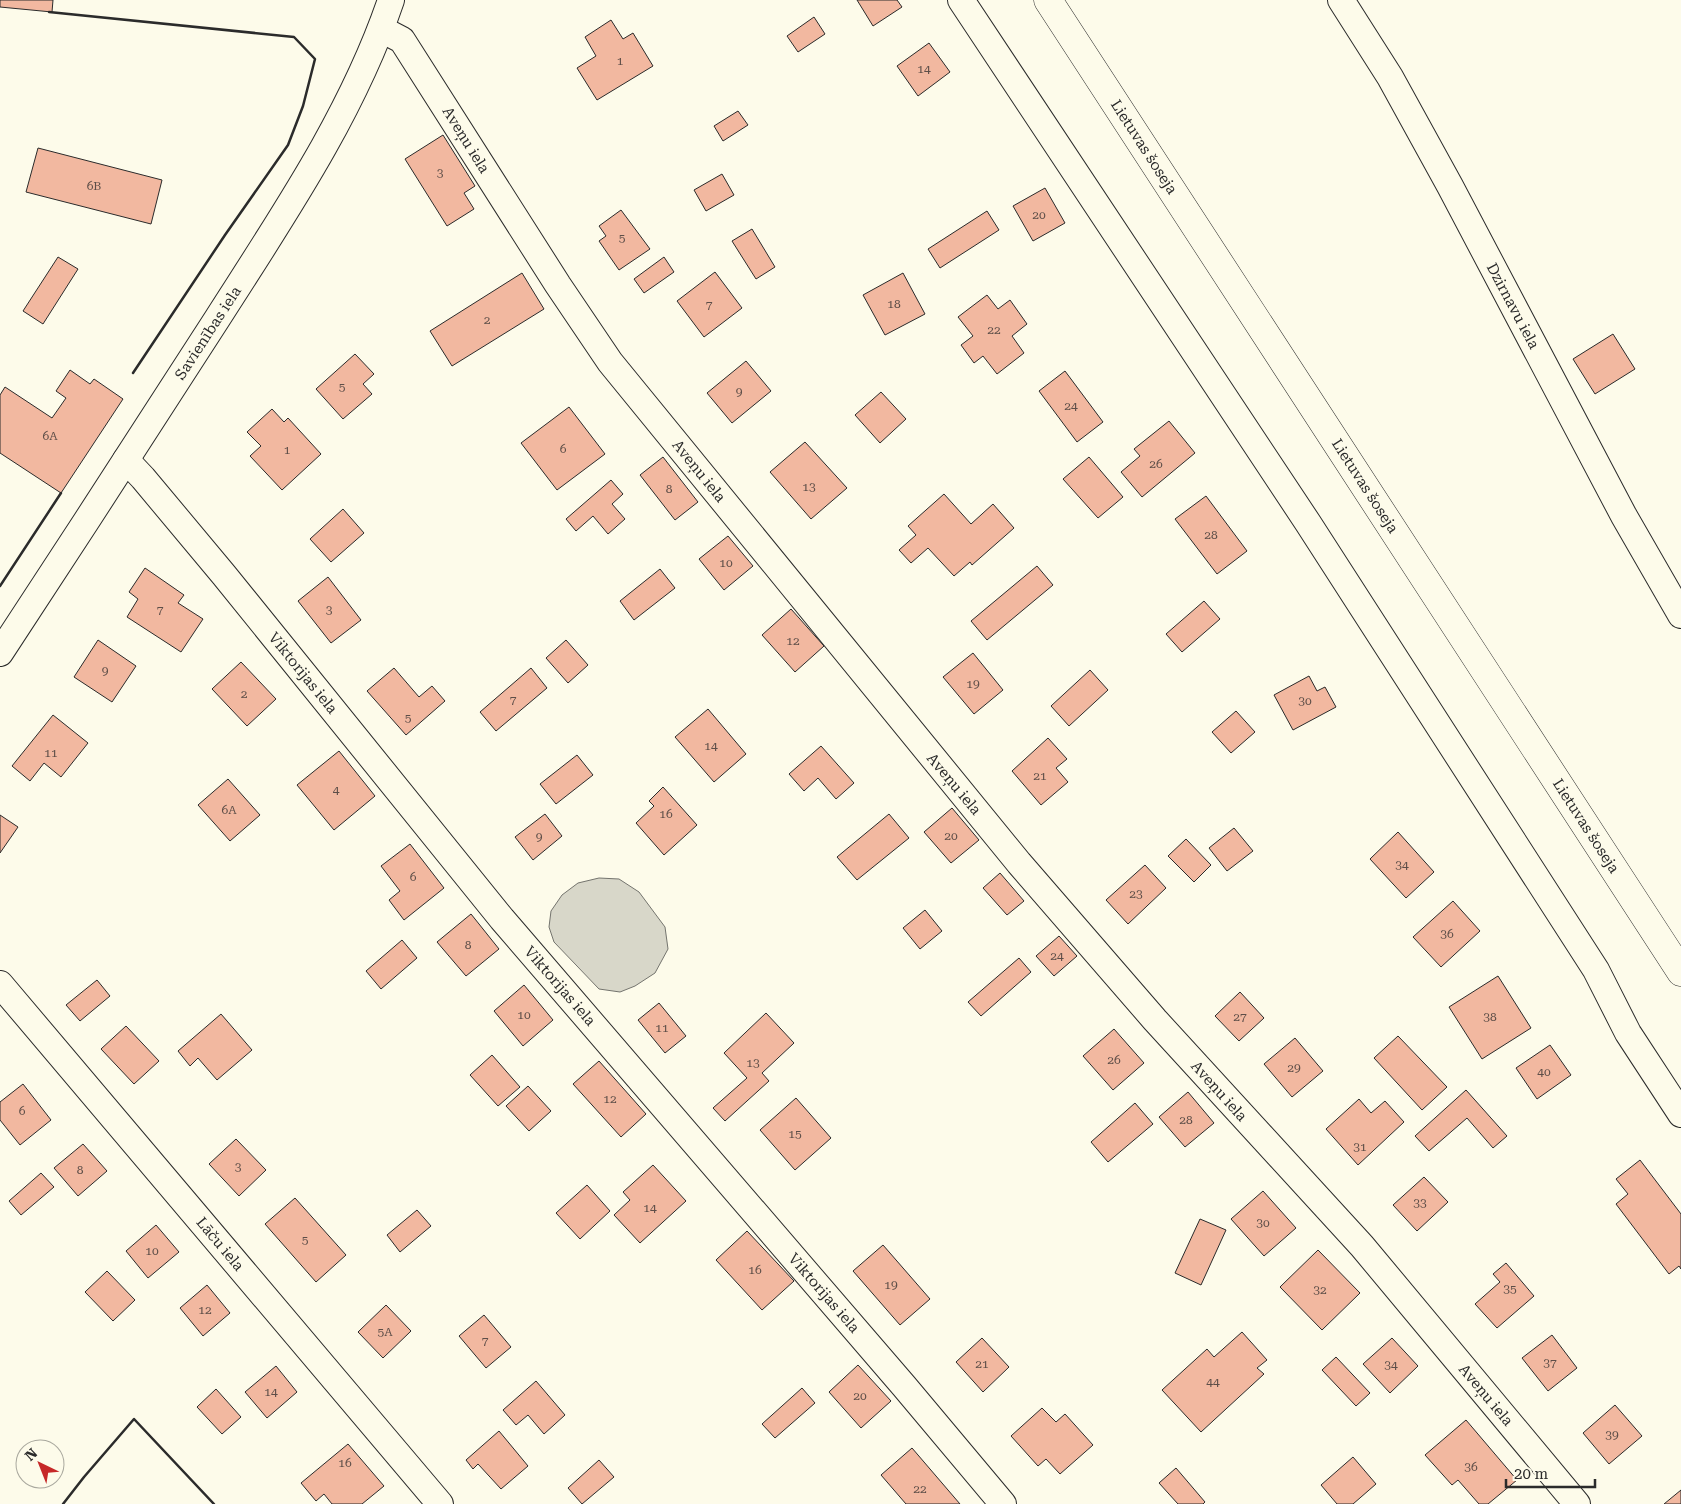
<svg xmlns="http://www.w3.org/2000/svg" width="1681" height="1504" font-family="'Roboto Serif',serif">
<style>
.water{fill:#d8d7c9;stroke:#74746e}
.building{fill:#f2b8a0;stroke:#2b2b2b}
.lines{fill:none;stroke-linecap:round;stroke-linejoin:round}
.street-casing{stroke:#2b2b2b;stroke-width:28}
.primary-casing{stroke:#2b2b2b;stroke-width:29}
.street{stroke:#fdfbea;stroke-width:26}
.primary{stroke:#fdfbea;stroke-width:28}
.wall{stroke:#2b2b2b;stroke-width:2.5}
.labels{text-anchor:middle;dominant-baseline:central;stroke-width:4;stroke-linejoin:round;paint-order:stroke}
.number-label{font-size:12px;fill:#5d4e48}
.street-label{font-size:15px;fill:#2b2b2b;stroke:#fdfbea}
</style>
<rect width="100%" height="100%" fill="#fdfbea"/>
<path class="water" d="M599,878L619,879L639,892L665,927L668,949L655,973L635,986L620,992L599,989L554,942L549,927L551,911L562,895L578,883Z"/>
<g class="building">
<path d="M0,0H53L52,12L0,7Z"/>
<path d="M857,0H897L902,7L873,26Z"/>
<path d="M814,17L825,34L798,52L787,36Z"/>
<path d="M611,20L623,39L633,33L653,66L597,100L577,68L596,56L585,37Z"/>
<path d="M929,43L950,72L918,96L897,66Z"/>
<path d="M738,111L748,125L723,141L714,126Z"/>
<path d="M443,135L475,186L464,193L474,209L447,226L405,159Z"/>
<path d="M38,148L162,180L151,224L26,192Z"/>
<path d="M722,174L734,195L706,211L694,190Z"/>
<path d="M1045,188L1065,223L1033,241L1013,206Z"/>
<path d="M621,210L650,249L619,270L599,241L606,236L599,226Z"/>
<path d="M987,211L999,230L940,268L928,249Z"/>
<path d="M752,229L775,267L756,279L732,241Z"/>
<path d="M58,257L78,269L43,324L23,311Z"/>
<path d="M664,257L674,272L644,293L634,279Z"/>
<path d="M715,272L742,308L704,337L677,301Z"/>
<path d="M522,273L544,309L452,366L430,331Z"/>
<path d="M903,273L925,314L885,335L863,295Z"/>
<path d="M987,295L998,309L1010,300L1027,324L1012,336L1024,353L997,374L983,356L974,363L961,345L973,336L958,317Z"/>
<path d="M1613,334L1635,369L1595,394L1573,359Z"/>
<path d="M355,354L374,374L363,384L372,394L343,419L316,389Z"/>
<path d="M746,361L771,391L732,423L707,393Z"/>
<path d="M70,370L90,384L94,379L123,399L61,493L0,453V395L5,387L52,418L66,398L56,391Z"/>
<path d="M1065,371L1103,422L1077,442L1039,391Z"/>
<path d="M881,392L906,419L880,443L855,415Z"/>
<path d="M569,407L605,454L557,490L521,443Z"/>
<path d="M272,409L284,422L288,418L321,454L282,490L250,456L261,446L247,432Z"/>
<path d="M1169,421L1195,453L1142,497L1121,472L1140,456L1134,449Z"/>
<path d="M805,442L847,488L811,519L770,472Z"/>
<path d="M663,457L698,502L675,520L640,475Z"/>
<path d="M1089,457L1123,497L1098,518L1063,479Z"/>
<path d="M611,480L623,494L612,504L625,519L608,534L593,516L576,531L566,519Z"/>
<path d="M944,494L971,524L993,504L1014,528L972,565L970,562L954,576L928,548L911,563L899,550L916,535L908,526Z"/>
<path d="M1206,496L1247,551L1217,574L1175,519Z"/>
<path d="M343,509L364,533L331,562L310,539Z"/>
<path d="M728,536L753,566L724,590L699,559Z"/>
<path d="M1037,566L1053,585L987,640L971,621Z"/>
<path d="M145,568L184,595L178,603L203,619L181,652L127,617L138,599L129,592Z"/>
<path d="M660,569L675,588L634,620L620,601Z"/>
<path d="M328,577L361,620L331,643L298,601Z"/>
<path d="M1204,601L1220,619L1182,652L1166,634Z"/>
<path d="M791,609L824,646L795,672L762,635Z"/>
<path d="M98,640L136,666L112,702L74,677Z"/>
<path d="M566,640L588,665L568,683L546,658Z"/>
<path d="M973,653L1003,690L974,714L943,677Z"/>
<path d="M241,662L276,699L247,726L212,689Z"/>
<path d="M394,668L419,697L432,686L445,701L406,735L367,691Z"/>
<path d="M531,668L547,688L496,731L480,712Z"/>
<path d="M1090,670L1108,690L1069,726L1051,706Z"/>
<path d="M1309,676L1317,691L1325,687L1336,707L1293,730L1274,695Z"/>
<path d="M708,709L746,754L714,782L675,737Z"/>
<path d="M1236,711L1255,732L1231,753L1212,732Z"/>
<path d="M53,715L88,743L61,777L44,763L30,781L12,766Z"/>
<path d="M1048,738L1067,759L1056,768L1068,782L1041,805L1012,771Z"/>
<path d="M821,746L854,783L836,799L818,778L804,791L789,774Z"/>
<path d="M339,751L375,796L334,830L297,785Z"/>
<path d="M577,755L593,775L556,804L540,784Z"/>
<path d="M228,779L260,815L230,841L198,805Z"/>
<path d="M663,787L697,825L664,855L636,823L654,806L649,801Z"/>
<path d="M952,808L979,840L951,863L924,832Z"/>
<path d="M545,814L562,836L533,860L515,837Z"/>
<path d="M889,814L909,838L857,880L837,857Z"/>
<path d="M0,815L18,827L0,853Z"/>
<path d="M1234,828L1253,851L1227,871L1209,848Z"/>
<path d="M1398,832L1434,872L1406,898L1370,859Z"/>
<path d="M1186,839L1211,865L1194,882L1168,856Z"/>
<path d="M410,844L444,888L404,920L389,900L400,891L381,866Z"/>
<path d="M1145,865L1166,888L1128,924L1106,900Z"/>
<path d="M1000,873L1024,901L1007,915L983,888Z"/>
<path d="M1453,901L1480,931L1441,967L1413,937Z"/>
<path d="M925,910L942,931L920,949L903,928Z"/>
<path d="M471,914L499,949L466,976L437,942Z"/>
<path d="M1059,936L1077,956L1054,976L1036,956Z"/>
<path d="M402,940L417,958L381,989L366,971Z"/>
<path d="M1019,958L1031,972L981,1016L968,1002Z"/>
<path d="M1498,976L1531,1028L1482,1059L1449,1007Z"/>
<path d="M97,980L110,996L80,1021L66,1005Z"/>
<path d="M524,985L553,1020L523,1046L494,1011Z"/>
<path d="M1240,992L1264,1018L1239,1041L1215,1016Z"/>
<path d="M659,1003L686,1036L665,1053L638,1020Z"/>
<path d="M766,1013L794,1043L762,1073L769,1081L725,1121L713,1108L747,1078L724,1053Z"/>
<path d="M221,1014L252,1050L217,1080L198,1058L190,1066L178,1051Z"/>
<path d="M126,1026L159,1061L134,1084L101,1049Z"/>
<path d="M1114,1029L1144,1063L1113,1090L1083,1056Z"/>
<path d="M1398,1036L1447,1087L1422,1110L1374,1058Z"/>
<path d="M1295,1038L1323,1071L1292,1097L1264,1064Z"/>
<path d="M1550,1045L1571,1075L1537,1099L1516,1068Z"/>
<path d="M492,1055L520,1087L498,1106L470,1075Z"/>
<path d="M599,1061L646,1114L621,1137L573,1084Z"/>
<path d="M23,1084L51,1120L20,1145L0,1120V1102Z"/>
<path d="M528,1086L551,1111L529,1131L506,1106Z"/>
<path d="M1466,1090L1507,1136L1493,1148L1467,1118L1429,1151L1415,1136Z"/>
<path d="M1188,1092L1214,1123L1185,1147L1159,1117Z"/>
<path d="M796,1098L831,1138L795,1170L760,1130Z"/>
<path d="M1359,1099L1371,1113L1385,1101L1404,1122L1358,1165L1326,1129Z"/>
<path d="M1135,1103L1153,1124L1108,1162L1091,1142Z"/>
<path d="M236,1139L266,1170L239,1196L209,1164Z"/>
<path d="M83,1144L107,1171L78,1196L54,1168Z"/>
<path d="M1640,1160L1681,1214V1269L1679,1266L1669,1274L1616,1204L1628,1194L1616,1179Z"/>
<path d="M653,1165L686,1201L640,1243L614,1215L630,1200L623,1192Z"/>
<path d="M41,1173L54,1187L21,1215L9,1201Z"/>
<path d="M1424,1177L1448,1202L1417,1231L1393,1205Z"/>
<path d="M587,1185L610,1211L580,1239L556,1213Z"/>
<path d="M1263,1191L1296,1228L1264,1256L1231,1219Z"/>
<path d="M295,1198L346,1255L316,1282L265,1224Z"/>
<path d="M417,1210L431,1226L400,1252L387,1235Z"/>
<path d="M1200,1219L1226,1230L1201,1285L1175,1273Z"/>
<path d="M156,1225L179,1252L148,1278L126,1251Z"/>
<path d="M747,1231L794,1281L762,1310L716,1260Z"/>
<path d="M883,1245L930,1299L900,1325L853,1271Z"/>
<path d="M1318,1250L1360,1293L1322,1330L1280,1287Z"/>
<path d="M1506,1263L1534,1296L1497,1328L1475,1304L1500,1282L1493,1274Z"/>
<path d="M107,1271L135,1300L113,1321L85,1292Z"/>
<path d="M207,1285L230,1313L203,1336L180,1308Z"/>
<path d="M386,1305L411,1331L383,1358L358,1332Z"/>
<path d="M484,1315L511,1347L486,1368L459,1336Z"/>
<path d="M1242,1332L1267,1360L1257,1368L1264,1374L1201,1432L1162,1390L1207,1349L1214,1357Z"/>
<path d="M1552,1335L1577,1368L1548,1391L1522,1358Z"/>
<path d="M982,1338L1009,1367L983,1392L956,1362Z"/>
<path d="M1392,1338L1418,1366L1390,1393L1363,1364Z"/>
<path d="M1336,1357L1370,1393L1356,1406L1322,1370Z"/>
<path d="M858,1365L891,1401L861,1428L829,1392Z"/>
<path d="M276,1366L297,1392L267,1418L245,1392Z"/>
<path d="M536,1381L565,1415L544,1434L528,1415L516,1425L503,1410Z"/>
<path d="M802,1388L815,1403L775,1438L762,1424Z"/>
<path d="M216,1389L241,1417L222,1434L197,1407Z"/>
<path d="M1615,1405L1642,1436L1609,1464L1583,1433Z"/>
<path d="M1042,1408L1056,1422L1065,1414L1093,1445L1060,1474L1046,1459L1038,1466L1011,1436Z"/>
<path d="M1466,1420L1517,1480L1488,1504H1479L1458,1480L1452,1485L1425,1455Z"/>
<path d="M499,1431L528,1466L501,1489L478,1464L473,1469L466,1460Z"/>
<path d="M348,1444L384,1486L362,1504H332L324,1494L316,1501L301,1483Z"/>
<path d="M912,1448L960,1504H906L881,1475Z"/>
<path d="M1353,1457L1376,1484L1353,1504H1337L1321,1485Z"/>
<path d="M599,1460L614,1477L582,1504L568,1488Z"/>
<path d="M1176,1468L1205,1502L1203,1504H1178L1159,1483Z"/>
<path d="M1681,1490V1504H1664Z"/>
</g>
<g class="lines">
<g class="street-casing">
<g id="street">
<path d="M961,0L1308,523L1596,970L1628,1033L1681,1114"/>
<path d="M1341,0L1390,77L1450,186L1624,516L1681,615"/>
<path d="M381,29L402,40L558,285L610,362L1019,863L1155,1020L1362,1246L1577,1504"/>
<path d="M126,460L143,478L224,575L502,919L904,1386L1003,1504"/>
<path d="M0,653C73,542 145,431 217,319C282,217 352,115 391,0"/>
<path d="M0,984L440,1504"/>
</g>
</g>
<g class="primary-casing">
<path id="primary" d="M1048,0L1681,972"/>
</g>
<use href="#street" class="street"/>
<use href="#primary" class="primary"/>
<g class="wall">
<path d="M49,12L294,37L315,59L303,106L288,145L225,235L133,373"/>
<path d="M0,586L61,493"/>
<path d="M63,1504L84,1477L134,1419L214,1504"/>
</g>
</g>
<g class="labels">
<g class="number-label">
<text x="620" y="61">1</text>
<text x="924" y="69">14</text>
<text x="440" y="173">3</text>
<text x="94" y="186">6B</text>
<text x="1039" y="215">20</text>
<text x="622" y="238">5</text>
<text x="894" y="304">18</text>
<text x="709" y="305">7</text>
<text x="487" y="320">2</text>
<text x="994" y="330">22</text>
<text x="342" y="387">5</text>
<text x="739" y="392">9</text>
<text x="1071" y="406">24</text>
<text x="50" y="436">6A</text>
<text x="563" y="449">6</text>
<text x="287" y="450">1</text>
<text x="1156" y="464">26</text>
<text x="809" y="487">13</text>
<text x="669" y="489">8</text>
<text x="1211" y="535">28</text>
<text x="726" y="563">10</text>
<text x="160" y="610">7</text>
<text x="329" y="610">3</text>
<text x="793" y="641">12</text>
<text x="105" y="671">9</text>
<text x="973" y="684">19</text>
<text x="244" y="694">2</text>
<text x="513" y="700">7</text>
<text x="1305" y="701">30</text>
<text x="408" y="718">5</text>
<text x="711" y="746">14</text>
<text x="51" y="753">11</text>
<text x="1040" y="776">21</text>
<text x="336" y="790">4</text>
<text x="229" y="810">6A</text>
<text x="666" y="814">16</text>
<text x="951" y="836">20</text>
<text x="539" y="837">9</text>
<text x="1402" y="865">34</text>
<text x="413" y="877">6</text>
<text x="1136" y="894">23</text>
<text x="1447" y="934">36</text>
<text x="468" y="945">8</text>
<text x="1057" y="956">24</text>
<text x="524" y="1015">10</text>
<text x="1240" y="1017">27</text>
<text x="1490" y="1017">38</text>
<text x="662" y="1028">11</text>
<text x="1114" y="1060">26</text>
<text x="753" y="1063">13</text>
<text x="1294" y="1068">29</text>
<text x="1544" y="1072">40</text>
<text x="610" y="1099">12</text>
<text x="22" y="1111">6</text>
<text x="1186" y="1120">28</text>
<text x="795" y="1134">15</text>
<text x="1360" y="1147">31</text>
<text x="238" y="1167">3</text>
<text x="80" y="1170">8</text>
<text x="1420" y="1203">33</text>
<text x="650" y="1208">14</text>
<text x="1263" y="1223">30</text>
<text x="305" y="1240">5</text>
<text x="152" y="1251">10</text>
<text x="755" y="1270">16</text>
<text x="891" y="1285">19</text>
<text x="1510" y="1289">35</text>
<text x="1320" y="1290">32</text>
<text x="205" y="1310">12</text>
<text x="385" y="1332">5A</text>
<text x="485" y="1341">7</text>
<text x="1550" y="1363">37</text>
<text x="982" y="1364">21</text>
<text x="1391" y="1365">34</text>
<text x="1213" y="1382">44</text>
<text x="271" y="1392">14</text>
<text x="860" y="1396">20</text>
<text x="1612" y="1435">39</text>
<text x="345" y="1463">16</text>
<text x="1471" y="1467">36</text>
<text x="920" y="1489">22</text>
</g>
<g class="street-label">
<text transform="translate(466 140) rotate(58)">Aveņu iela</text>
<text transform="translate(1144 147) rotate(57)">Lietuvas šoseja</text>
<text transform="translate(1513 306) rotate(62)">Dzirnavu iela</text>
<text transform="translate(208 333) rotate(-57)">Savienības iela</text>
<text transform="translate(699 471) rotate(51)">Aveņu iela</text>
<text transform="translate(1365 486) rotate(57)">Lietuvas šoseja</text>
<text transform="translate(303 673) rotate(51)">Viktorijas iela</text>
<text transform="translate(954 784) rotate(50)">Aveņu iela</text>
<text transform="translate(1586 826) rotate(57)">Lietuvas šoseja</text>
<text transform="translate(560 986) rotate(49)">Viktorijas iela</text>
<text transform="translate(1219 1091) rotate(48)">Aveņu iela</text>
<text transform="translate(220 1244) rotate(50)">Lāču iela</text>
<text transform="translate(824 1293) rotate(49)">Viktorijas iela</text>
<text transform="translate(1486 1395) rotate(50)">Aveņu iela</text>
</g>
</g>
<g transform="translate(40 1464) rotate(317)"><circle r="24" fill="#fdfbea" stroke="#a9a89e"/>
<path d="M0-4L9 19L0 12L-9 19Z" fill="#c62828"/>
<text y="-8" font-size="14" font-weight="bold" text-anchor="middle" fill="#2b2b2b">N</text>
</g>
<path d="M1506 1479v8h89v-8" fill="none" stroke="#2b2b2b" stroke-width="2.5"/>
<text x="1514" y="1479" font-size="15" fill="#2b2b2b" stroke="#fdfbea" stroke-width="4" paint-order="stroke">20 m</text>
</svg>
